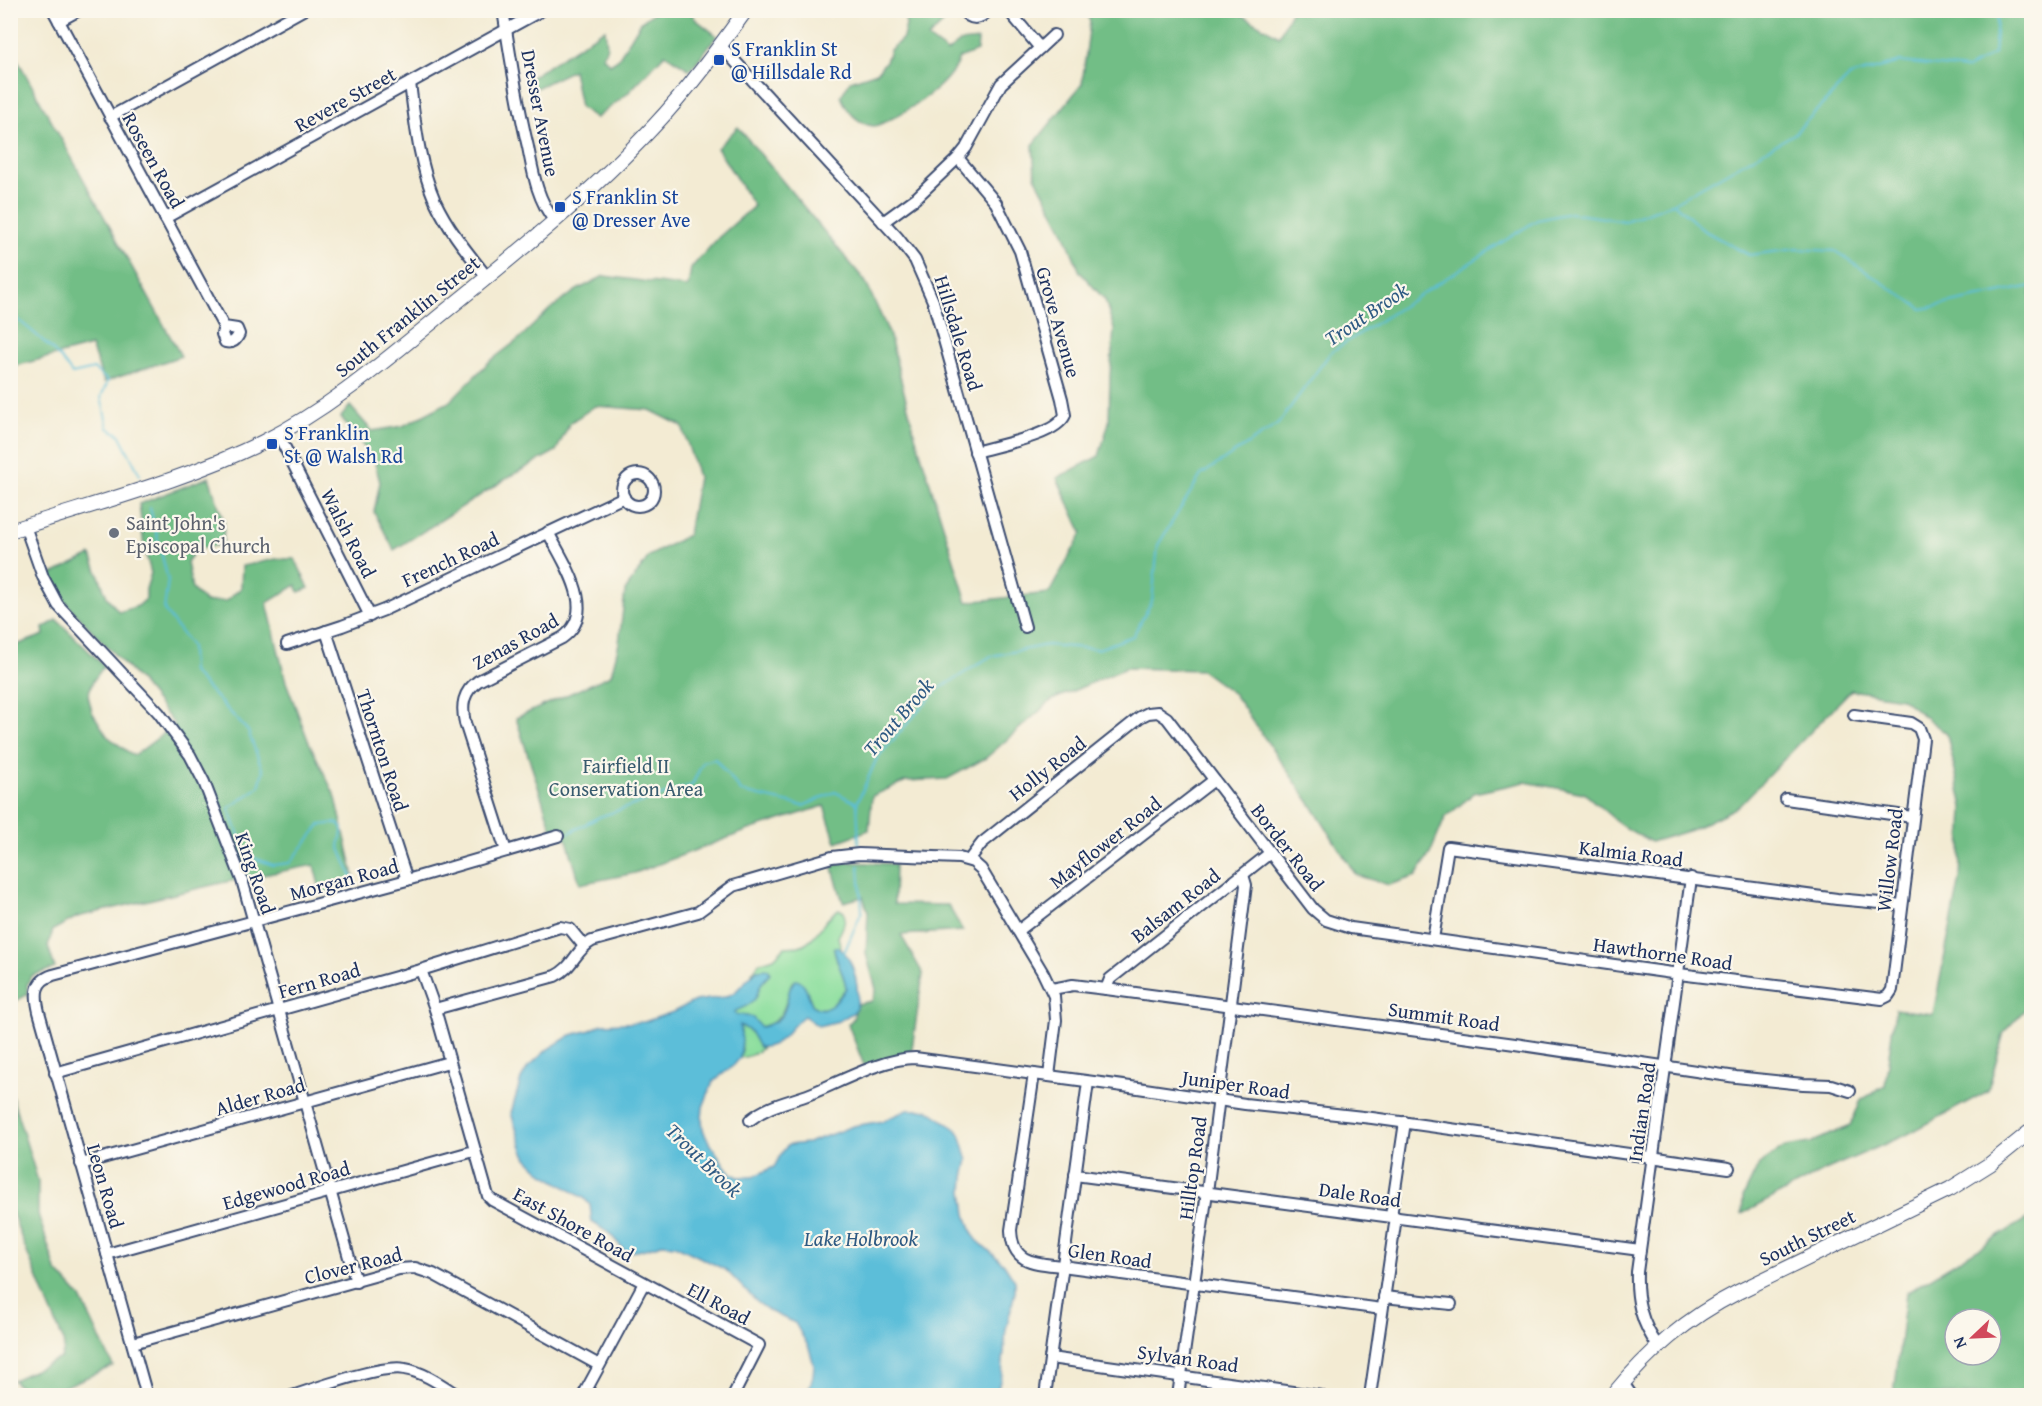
<svg xmlns="http://www.w3.org/2000/svg" width="2042" height="1406" font-family="'Gentium Book Plus',serif">
<style>
.green{fill:#8edf9f;stroke:#54877e;stroke-width:1.5}
.forest{fill:#72be86;stroke:#467672;stroke-width:1.5;fill-rule:evenodd}
.water{fill:#5bbed9;stroke:#3b769c;stroke-width:1.5}
.lines{fill:none;stroke-linecap:round;stroke-linejoin:round}
.stream{stroke:#5bbed9;stroke-width:2}
.minor-casing{stroke:#3b4b70;stroke-width:14}
.major-casing{stroke:#3b4b70;stroke-width:16}
.minor{stroke:#fff;stroke-width:10}
.major{stroke:#fff;stroke-width:14}
.transit-dot{fill:#1a4fb4;stroke:#fbf7ec;stroke-width:2}
.worship-dot{fill:#6b7280;stroke:#fbf7ec;stroke-width:2}
.labels{text-anchor:middle;dominant-baseline:central;stroke-width:4.5;stroke-linejoin:round;paint-order:stroke}
.transit-label{font-size:20px;fill:#164399;stroke:#fbf7ec;text-anchor:start}
.street-label{font-size:20px;fill:#1b2f5e;stroke:#fbf7ec}
.worship-label{font-size:20px;fill:#5b616d;stroke:#fbf7ec;text-anchor:start}
.park-label{font-size:20px;fill:#385b6e;stroke:#fbf7ec}
.water-label{font-size:21px;font-style:italic;fill:#2e5a83;stroke:#fbf7ec}
</style>
<rect width="100%" height="100%" fill="#fbf7ec"/>
<filter id="ink" filterUnits="userSpaceOnUse"><feTurbulence type="fractalNoise" baseFrequency=".0167" numOctaves="2"/><feDisplacementMap in="SourceGraphic" scale="12" xChannelSelector="R" yChannelSelector="G"/><feConvolveMatrix kernelMatrix="1 2 1 2 8 2 1 2 1" color-interpolation-filters="sRGB"/></filter>
<filter id="wash" filterUnits="userSpaceOnUse"><feTurbulence type="fractalNoise" baseFrequency=".008" numOctaves="4" result="noise"/><feDisplacementMap in="SourceGraphic" scale="24" xChannelSelector="R" yChannelSelector="G"/><feGaussianBlur stdDeviation="1.35" result="paint"/><feColorMatrix in="noise" values="0 0 0 0 0 0 0 0 0 0 0 0 0 0 0 0 0 1.4 0 .05"/><feComposite in="paint" operator="in"/></filter>
<g filter="url(#wash)">
<rect width="100%" height="100%" fill="#f3ebd3"/>
<g class="green">
<path d="M839,909L844,912C846,922 843,928 838,937L841,948L837,947L834,949C835,962 845,974 846,988L831,1007L818,1009L813,1006L804,985L792,982C785,1002 786,1021 761,1027L757,1023L734,1014V1012C739,1008 747,1007 752,1002C758,997 758,990 761,984C764,979 768,978 770,972L768,969L757,970L751,974L759,963L774,958L785,947C789,946 795,947 799,946C818,940 823,918 839,909Z"/>
<path d="M740,1025L750,1031L759,1047H763C757,1053 749,1057 740,1058L742,1050Z"/>
</g>
<g class="forest">
<path d="M1292,10L2031,11V1003L2004,1032L1988,1091L1908,1134L1825,1170L1742,1214L1743,1197L1759,1164L1785,1147L1810,1143L1850,1126L1861,1100L1885,1086L1895,1009L1933,1014L1960,879L1963,807L1947,734L1901,698L1851,690L1738,807L1691,830L1651,842L1622,826L1584,793L1525,782L1474,793L1445,818L1430,854L1416,876L1389,885L1356,875L1312,806L1234,694L1201,670L1126,668L1052,700L986,758L947,779L906,781L872,796L869,830L836,842L824,806L749,830L635,873L580,884L567,840L552,830L516,718L611,675L619,643L625,591L649,556L688,535L698,477L682,426L650,410L595,406L570,423L556,451L509,477L394,550L374,512L380,482L374,460L341,417L350,406L372,431L403,426L449,402L489,362L519,339L550,309L577,290L604,276L688,287L691,268L719,237L754,206L717,148L738,127L865,281L889,333L915,435L967,602L1049,593L1082,533L1057,478L1099,456L1109,422L1110,375L1114,329L1105,300L1080,272L1063,230L1035,176L1033,145L1082,84L1090,22L1086,11H1235L1279,36Z"/>
<path d="M656,11H691L694,18L717,36L690,70L665,54L627,94L596,118L580,107L573,70L530,91L525,81L605,29L607,46L603,57L610,64L618,59L641,22Z"/>
<path d="M904,11H952L954,13L928,38L947,52L960,42L978,40L977,51L959,58C950,85 915,106 891,119C885,121 879,126 874,126C858,125 846,110 841,96L850,81L877,72L886,61L890,50L903,38L906,25Z"/>
<path d="M10,46L181,356L104,382L91,346L11,367Z"/>
<path d="M209,477L224,522L223,544L196,549L187,562L192,589L205,602L226,601L241,588L242,566L276,559H295L309,588L299,592L296,585L267,603L286,682L308,740L336,798L356,885L321,894L314,865L221,883L77,917L53,930L48,946L55,968L31,976L27,985L28,994L11,1004V647L44,635L43,628L57,620L104,666L93,681L88,695L92,712L107,736L131,754L135,755L175,725L140,681L63,600L50,575L91,555L107,597L119,612L138,606L146,599V589L151,573L144,547L139,504Z"/>
<path d="M846,862L895,864L894,904L948,905L963,931L901,935L923,974L911,1055L865,1068L848,1024L853,1019L857,1004L872,1001L876,989L866,954L868,912L863,897L843,902L832,866Z"/>
<path d="M10,1090L38,1181V1214L56,1270L81,1298L113,1366L45,1395H27L13,1380L61,1358L64,1349L63,1340L24,1245L11,1209L10,1180L13,1167L10,1158Z"/>
<path d="M2031,1216V1395H1894L1906,1293ZM1955,1319H1991V1355H1955Z"/>
</g>
<path class="water" d="M837,947C854,954 863,997 854,1012L839,1021L818,1026L804,1016C789,1026 781,1049 759,1047L750,1031L740,1025L742,1041L740,1058L734,1065L713,1082L703,1107L702,1119L703,1129L706,1137L725,1166L731,1173L738,1177H752L774,1167L783,1151L788,1145L808,1143L853,1126L883,1121L907,1110H928L956,1129L960,1134L968,1160L964,1177L963,1191L966,1214L972,1233L977,1240L1004,1264L1015,1281V1292L1006,1329L1002,1374L996,1395H807L813,1376L814,1365L809,1348L795,1323L771,1312L757,1302L726,1270L675,1245L662,1244L638,1251L626,1252L609,1233L592,1222L590,1205L584,1198L543,1174L527,1158L523,1150L511,1113L521,1079L528,1067L548,1049L571,1035L591,1030L602,1024L644,1022L673,1012L695,1001L725,997L734,993L757,970L768,969L770,972C768,978 764,979 761,984C758,990 758,997 752,1002C747,1007 740,1008 734,1012L735,1014L752,1017L761,1027C796,1019 781,995 795,980C808,981 807,997 813,1006C829,1015 838,1000 846,988C845,974 835,962 834,948Z"/>
<g class="lines">
<g class="stream">
<path d="M1675,202L1794,134L1850,76L1900,62L1967,69L1994,54L1998,10"/>
<path d="M10,313C33,332 56,349 72,374L94,369L108,381L101,397L108,428L119,434L140,475"/>
<path d="M150,508L168,580L164,610L191,646L192,672L248,731L263,771L259,787L229,808L246,855L273,865L290,863L320,825L337,823L343,828L339,846L352,877"/>
<path d="M569,833L599,817L692,785L703,762L715,759L742,792L803,806L835,792L857,803"/>
<path d="M859,845L857,803L877,758L936,691L991,656L1047,645L1098,649L1133,636L1152,601L1158,545L1201,475L1278,424L1331,352L1537,220L1570,213L1625,221L1674,203L1703,230L1749,255L1796,249L1835,251L1922,309L2032,286"/>
<path d="M844,953L862,911L859,866"/>
</g>
</g>
</g>
<g filter="url(#ink)">
<g class="lines">
<g class="minor-casing">
<g id="minor">
<path d="M53,10L224,327L222,334L225,342C233,344 236,340 239,334L237,329L224,327"/>
<path d="M503,10C510,56 517,102 528,147C533,172 537,199 554,220"/>
<path d="M963,10C970,21 981,20 988,10"/>
<path d="M1008,10L1040,48"/>
<path d="M59,21L79,10"/>
<path d="M720,45L898,238L915,260L933,301L1025,627"/>
<path d="M410,83C415,122 419,164 435,201C448,229 468,253 487,277"/>
<path d="M110,117L303,10"/>
<path d="M958,158L996,203L1020,251L1062,399L1065,415C1056,436 997,445 975,452"/>
<path d="M165,218L542,10"/>
<path d="M883,222L916,198L958,158L966,148L1001,84L1054,35"/>
<path d="M278,434L370,616"/>
<circle cx="638" cy="490" r="16"/>
<path d="M25,526L43,577L58,605L159,713L190,755L204,782L242,880L356,1282"/>
<path d="M326,631L407,880"/>
<path d="M287,644L342,626L384,610L624,497"/>
<path d="M1786,799L1912,817"/>
<path d="M506,851L465,723C461,705 463,692 478,681L562,638C600,612 563,562 548,532"/>
<path d="M969,860L982,843L1140,717L1148,713L1158,712L1167,718L1313,909L1326,920L1351,928L1679,974L1882,999L1888,996L1892,990L1923,739L1919,728L1911,723L1854,715"/>
<path d="M1018,931L1214,780"/>
<path d="M1433,939L1448,847L1837,899L1902,905"/>
<path d="M421,970L435,1009L488,1196L492,1200L759,1345L733,1396"/>
<path d="M1052,989L1073,985L1106,989L1515,1044L1736,1077L1803,1084L1831,1085L1850,1091"/>
<path d="M1106,989L1110,979L1270,853"/>
<path d="M435,1009L555,976C574,967 575,950 592,941L698,912L733,886L832,857L859,854L959,858L973,862L981,869L1043,973L1054,996L1056,1020L1049,1076"/>
<path d="M55,1073L421,970L560,927L570,929L584,946"/>
<path d="M1034,1074L1011,1230C1012,1264 1035,1263 1062,1266L1382,1309"/>
<path d="M750,1120C768,1105 789,1102 810,1094C840,1082 883,1058 915,1058L1138,1088L1245,1104L1372,1118L1729,1168"/>
<path d="M81,1164L449,1062"/>
<path d="M1075,1175L1640,1250"/>
<path d="M1391,1216L1405,1122"/>
<path d="M107,1254L474,1151"/>
<path d="M1384,1297L1451,1304"/>
<path d="M133,1343L399,1269L415,1268L433,1274L599,1365"/>
<path d="M1658,1346C1641,1323 1636,1300 1637,1272L1691,878"/>
<path d="M1050,1358L1321,1396"/>
<path d="M1623,1383L1632,1396"/>
<path d="M147,1396L39,1012C35,995 34,981 53,975L407,880L558,836"/>
<path d="M292,1396C317,1388 382,1364 405,1369C424,1372 443,1386 459,1396"/>
<path d="M583,1396L644,1283"/>
<path d="M1045,1396L1088,1082"/>
<path d="M1178,1396L1207,1192L1246,885L1243,875"/>
<path d="M1370,1396L1396,1217"/>
</g>
</g>
<g class="major-casing">
<g id="major">
<path d="M10,531C95,503 183,481 263,442C327,410 381,364 436,319C511,258 588,197 654,126C688,90 717,50 746,10"/>
<path d="M1612,1396C1649,1351 1687,1318 1738,1292L1950,1189L1990,1164L2032,1130"/>
</g>
</g>
<use href="#minor" class="minor"/>
<use href="#major" class="major"/>
</g>
</g>
<g class="transit-dot">
<rect x="713" y="54" width="12" height="12" rx="3"/>
<rect x="554" y="201" width="12" height="12" rx="3"/>
<rect x="266" y="438" width="12" height="12" rx="3"/>
</g>
<circle class="worship-dot" cx="114" cy="533" r="6"/>
<g class="labels">
<g class="transit-label">
<text x="731" y="48">S Franklin St<tspan x="731" dy="23">@ Hillsdale Rd</tspan></text>
<text x="572" y="196">S Franklin St<tspan x="572" dy="23">@ Dresser Ave</tspan></text>
<text x="284" y="432">S Franklin<tspan x="284" dy="23">St @ Walsh Rd</tspan></text>
</g>
<g class="street-label">
<text transform="translate(345 99) rotate(-29)">Revere Street</text>
<text transform="translate(541 113) rotate(79)">Dresser Avenue</text>
<text transform="translate(154 160) rotate(61)">Roseen Road</text>
<text transform="translate(407 316) rotate(-39)">South Franklin Street</text>
<text transform="translate(1059 322) rotate(74)">Grove Avenue</text>
<text transform="translate(959 333) rotate(73)">Hillsdale Road</text>
<text transform="translate(349 533) rotate(63)">Walsh Road</text>
<text transform="translate(450 559) rotate(-25)">French Road</text>
<text transform="translate(515 641) rotate(-29)">Zenas Road</text>
<text transform="translate(383 750) rotate(72)">Thornton Road</text>
<text transform="translate(1047 768) rotate(-38)">Holly Road</text>
<text transform="translate(1105 842) rotate(-38)">Mayflower Road</text>
<text transform="translate(1288 847) rotate(52)">Border Road</text>
<text transform="translate(1631 853) rotate(7)">Kalmia Road</text>
<text transform="translate(1889 860) rotate(-83)">Willow Road</text>
<text transform="translate(256 873) rotate(71)">King Road</text>
<text transform="translate(344 879) rotate(-15)">Morgan Road</text>
<text transform="translate(1175 905) rotate(-38)">Balsam Road</text>
<text transform="translate(1663 953) rotate(8)">Hawthorne Road</text>
<text transform="translate(319 980) rotate(-16)">Fern Road</text>
<text transform="translate(1444 1016) rotate(8)">Summit Road</text>
<text transform="translate(1236 1084) rotate(8)">Juniper Road</text>
<text transform="translate(260 1096) rotate(-16)">Alder Road</text>
<text transform="translate(1641 1112) rotate(-82)">Indian Road</text>
<text transform="translate(1192 1168) rotate(-82)">Hilltop Road</text>
<text transform="translate(286 1185) rotate(-16)">Edgewood Road</text>
<text transform="translate(106 1186) rotate(74)">Leon Road</text>
<text transform="translate(1360 1194) rotate(8)">Dale Road</text>
<text transform="translate(574 1224) rotate(29)">East Shore Road</text>
<text transform="translate(1807 1237) rotate(-26)">South Street</text>
<text transform="translate(1110 1255) rotate(8)">Glen Road</text>
<text transform="translate(353 1265) rotate(-14)">Clover Road</text>
<text transform="translate(719 1303) rotate(28)">Ell Road</text>
<text transform="translate(1188 1358) rotate(8)">Sylvan Road</text>
</g>
<g class="worship-label">
<text x="126" y="522">Saint John's<tspan x="126" dy="23">Episcopal Church</tspan></text>
</g>
<g class="park-label">
<text x="626" y="765">Fairfield II<tspan x="626" dy="23">Conservation Area</tspan></text>
</g>
<g class="water-label">
<text transform="translate(1366 314) rotate(-34)">Trout Brook</text>
<text transform="translate(898 717) rotate(-49)">Trout Brook</text>
<text transform="translate(704 1160) rotate(44)">Trout Brook</text>
<text x="861" y="1238">Lake Holbrook</text>
</g>
</g>
<rect width="2042" height="1406" fill="none" stroke="#fbf7ec" stroke-width="36"/>
<g transform="translate(1973 1337) rotate(247)"><circle r="28" fill="#fbf7ec" stroke="#a1a7b3" stroke-width="1.5"/>
<path d="M0-4.5L10 22L0 15L-10 22Z" fill="#d1495b"/>
<text y="-9" font-size="16" font-weight="bold" text-anchor="middle" fill="#1b2f5e">N</text>
</g>
</svg>
